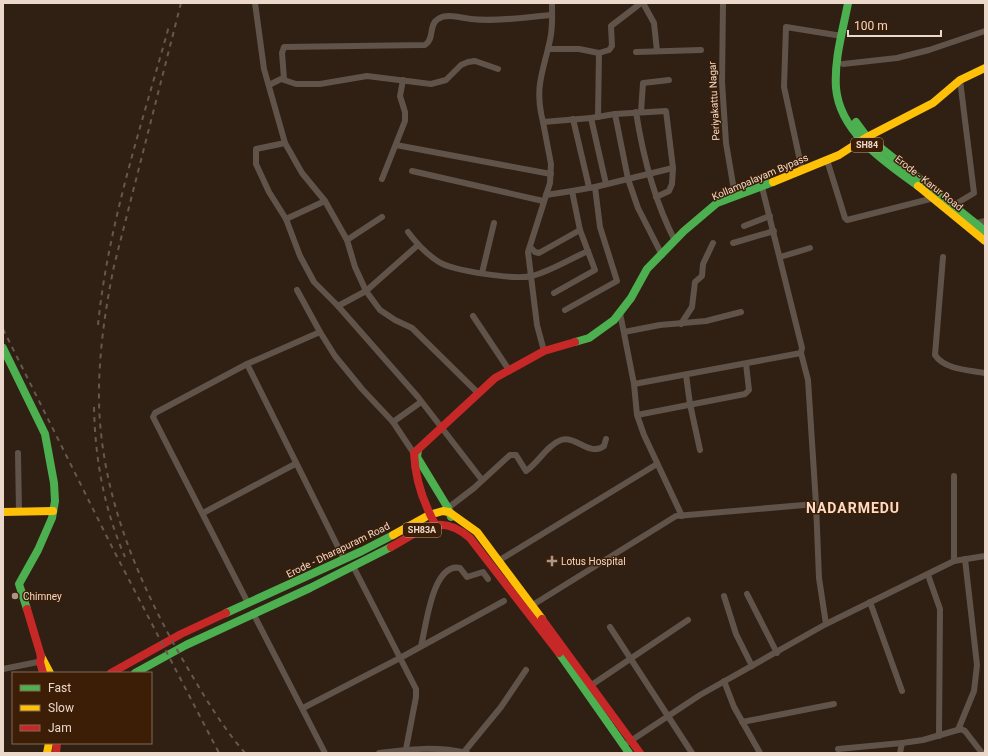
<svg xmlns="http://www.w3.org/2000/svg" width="988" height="756" viewBox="0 0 988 756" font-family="Roboto,sans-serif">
	<rect width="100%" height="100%" fill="#301f13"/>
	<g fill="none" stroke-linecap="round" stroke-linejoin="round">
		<g stroke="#60534a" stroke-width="6">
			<polyline points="255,3 264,69 285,143"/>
			<polyline points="643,3 654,23 657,51"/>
			<polyline points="723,3 722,82 726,143 735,196"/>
			<polyline points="548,49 579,49 599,53 609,50 612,46 611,26 641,3"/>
			<polyline points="636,52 701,50"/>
			<polyline points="843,64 897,58 929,50 985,31"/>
			<path d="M284 79 282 53 284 47 425 45C435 39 428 25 438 19 447 13 461 18 471 19 498 22 526 17 552 15"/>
			<polyline points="269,85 281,79 296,84 320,84 367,76 431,84 446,80 461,65 468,62 475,61 498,69"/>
			<path d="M636 112C643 157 654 200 675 241"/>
			<polyline points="641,112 643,83 669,80"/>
			<polyline points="615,114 628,179 638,208 662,255"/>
			<polyline points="598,117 599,53"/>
			<polyline points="591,118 606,184"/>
			<polyline points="573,119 589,187"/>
			<path d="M543 122C534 87 543 73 550 40 553 28 552 15 552 3"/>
			<polyline points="396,145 551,174"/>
			<polyline points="827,160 845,218 847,220 934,198"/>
			<polyline points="802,170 784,87 786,27 842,36"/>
			<polyline points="412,171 543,201"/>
			<polyline points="382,179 405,121 405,112 400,96 403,80"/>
			<polyline points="546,195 572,191"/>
			<polyline points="954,205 974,193 960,80"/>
			<polyline points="286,219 325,201"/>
			<polyline points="977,223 985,221"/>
			<polyline points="744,226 770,216"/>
			<path d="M408 232C417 244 426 254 439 262 453 271 515 280 532 276 551 271 570 259 588 251"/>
			<polyline points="347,240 382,217"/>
			<polyline points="733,243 774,231"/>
			<polyline points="530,247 535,252 539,253 580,230"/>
			<polyline points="780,257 810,248"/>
			<path d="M943 257 935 355C945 370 969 370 985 373"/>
			<polyline points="482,273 494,223"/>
			<polyline points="297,290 320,332 335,356 362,389 393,422 415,455"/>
			<polyline points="554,293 595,270 580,230 572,191 595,187 673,168"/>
			<polyline points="338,306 366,291 418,245"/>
			<polyline points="565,310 617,281 600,227 595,187"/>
			<polyline points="620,313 634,384 637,415 644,435 682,516"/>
			<polyline points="473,316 509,370"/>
			<polyline points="681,324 692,307 695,282 702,276 703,264 713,243"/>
			<polyline points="624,332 660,325 706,321 741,312"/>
			<polyline points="544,351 537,325 528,252 550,183 551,164 543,122 591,118 615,114 666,111 673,168 672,184 669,191 656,197"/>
			<polyline points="801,353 808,380 816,504"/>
			<polyline points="247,364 320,332"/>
			<polyline points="686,375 690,404 700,450"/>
			<polyline points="634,384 801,353 802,348 762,187"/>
			<polyline points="478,393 412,328 395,320 380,310 366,291 355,267 347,240 325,201 302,173 285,143 256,149 256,164 269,192 286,219 300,256 314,282 338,306 418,397 482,480"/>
			<polyline points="637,415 745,394 749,390 746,364"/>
			<polyline points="393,422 421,402"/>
			<polyline points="18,453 19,512"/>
			<path d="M448 508 474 488 510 455H516L526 471C538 463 547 445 561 440 576 435 589 457 604 446L606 439"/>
			<polyline points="203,513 295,464"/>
			<polyline points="498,561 657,464"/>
			<polyline points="954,561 954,476"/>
			<polyline points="353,566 416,689 416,697 406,749"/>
			<polyline points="928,575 940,609 939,736"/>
			<polyline points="747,594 777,653"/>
			<polyline points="724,596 736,634 752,666"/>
			<polyline points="870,602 902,691"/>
			<polyline points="248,603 153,417 155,413 247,364 344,559"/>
			<polyline points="531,606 676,516 816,504 819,578 826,624"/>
			<polyline points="253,613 325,753"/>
			<polyline points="610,627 692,753"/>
			<path d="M421 646C426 628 432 562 460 568L467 577 483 572 488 579"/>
			<polyline points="3,669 43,661"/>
			<polyline points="724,681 734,707 760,753"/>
			<polyline points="590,686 688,620"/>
			<polyline points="303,708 400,658 504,601"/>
			<polyline points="742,722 834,704"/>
			<polyline points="958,730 974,691 977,665 965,559"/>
			<polyline points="629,742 700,695 826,624 954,561 985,556"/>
			<polyline points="838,749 902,743"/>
			<polyline points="464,752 501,707 526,670"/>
			<path d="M379 753C409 749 437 746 467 753"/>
			<polyline points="900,753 902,743 923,740 961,729 965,731 982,753"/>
		</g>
		<g stroke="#4caf50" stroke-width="8">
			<path d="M848 3C843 30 834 59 836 88 840 133 885 162 918 186"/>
			<polyline points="856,122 867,137 985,231"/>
			<polyline points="575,342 589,338 614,320 631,298 647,269 684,231 717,203 773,182"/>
			<polyline points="3,348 45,434 54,483 55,501 52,518 38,550 19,584 27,609"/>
			<polyline points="418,450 417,457 448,508 451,517"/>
			<polyline points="226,613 362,551 393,535"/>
			<polyline points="559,653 629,753"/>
			<polyline points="135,673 186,645 310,588 391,547"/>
		</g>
		<g stroke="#ffc107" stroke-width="8">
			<polyline points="773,182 839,155 867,137 933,103 960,80 985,68"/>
			<polyline points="918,186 985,241"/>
			<polyline points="3,512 53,511"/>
			<polyline points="393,535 429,515 443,511 449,512 477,532 542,619"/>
			<polyline points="41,656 50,673"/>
			<polyline points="47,753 49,743"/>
		</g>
		<g stroke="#c62828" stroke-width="8">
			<path d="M435 524C423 502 415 478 414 453L495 378 544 351 575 342"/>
			<path d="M391 547C421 531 439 511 470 538L559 653"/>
			<polyline points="27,609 41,656 40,662 43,673"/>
			<polyline points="542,619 640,753"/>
			<polyline points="111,673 181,634 226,613"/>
			<polyline points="56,753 57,743"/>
		</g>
		<g stroke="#65584e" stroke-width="2" stroke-dasharray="5 5" stroke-linecap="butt">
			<path d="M181 3 114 266C106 305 100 345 99 386 97 482 133 572 180 655 200 689 219 723 245 753"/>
			<path d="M98 325C108 224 142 124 169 26"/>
			<polyline points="3,329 113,549 219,753"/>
			<path d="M94 407C95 459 104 509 125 557"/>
		</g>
	</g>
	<g fill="#aa978b" stroke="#3c1e07" stroke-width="1.5">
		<path d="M550 555h4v4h4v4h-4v4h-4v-4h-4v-4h4z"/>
		<circle cx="15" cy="596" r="4"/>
	</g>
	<g text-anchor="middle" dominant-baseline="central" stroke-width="3" stroke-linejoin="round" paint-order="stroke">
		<g fill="#3c1e07" stroke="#b7a090" stroke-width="1">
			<rect x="851" y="138" width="32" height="14" rx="3"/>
			<rect x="403" y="523" width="38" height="14" rx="3"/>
		</g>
		<g font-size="9" font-weight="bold" fill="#ecd8cb">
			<text x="867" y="145">SH84</text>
			<text x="422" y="530">SH83A</text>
		</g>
		<g font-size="10" fill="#ecd8cb" stroke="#3c1e07">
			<text transform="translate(714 101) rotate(-93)">Periyakattu Nagar</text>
			<text transform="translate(760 177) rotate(-23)">Kollampalayam Bypass</text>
			<text transform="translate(929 183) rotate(38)">Erode - Karur Road</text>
			<text transform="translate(338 550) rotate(-26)">Erode - Dharapuram Road</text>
		</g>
		<g font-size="10" fill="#ecd8cb" stroke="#3c1e07" text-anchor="start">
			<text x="561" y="561">Lotus Hospital</text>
			<text x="23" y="596">Chimney</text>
		</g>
		<g font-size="14" font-weight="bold" letter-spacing="1" fill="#fcdcc7" stroke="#3c1e07">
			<text x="853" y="508">NADARMEDU</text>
		</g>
	</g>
	<rect width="988" height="756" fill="none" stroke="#ecd8cb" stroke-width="8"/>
	<rect x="12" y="672" width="140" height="72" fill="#3c1e07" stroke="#826855"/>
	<rect x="20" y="685" width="20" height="6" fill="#4caf50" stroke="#826855"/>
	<text x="48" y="692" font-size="12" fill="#ecd8cb">Fast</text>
	<rect x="20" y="705" width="20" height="6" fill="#ffc107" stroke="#826855"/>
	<text x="48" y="712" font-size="12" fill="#ecd8cb">Slow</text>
	<rect x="20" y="725" width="20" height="6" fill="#c62828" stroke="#826855"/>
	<text x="48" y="732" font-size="12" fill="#ecd8cb">Jam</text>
	<path d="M848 30v6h93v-6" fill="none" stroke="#ecd8cb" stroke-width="2"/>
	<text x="854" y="30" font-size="12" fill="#ecd8cb" stroke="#3c1e07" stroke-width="3" paint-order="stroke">100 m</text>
</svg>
